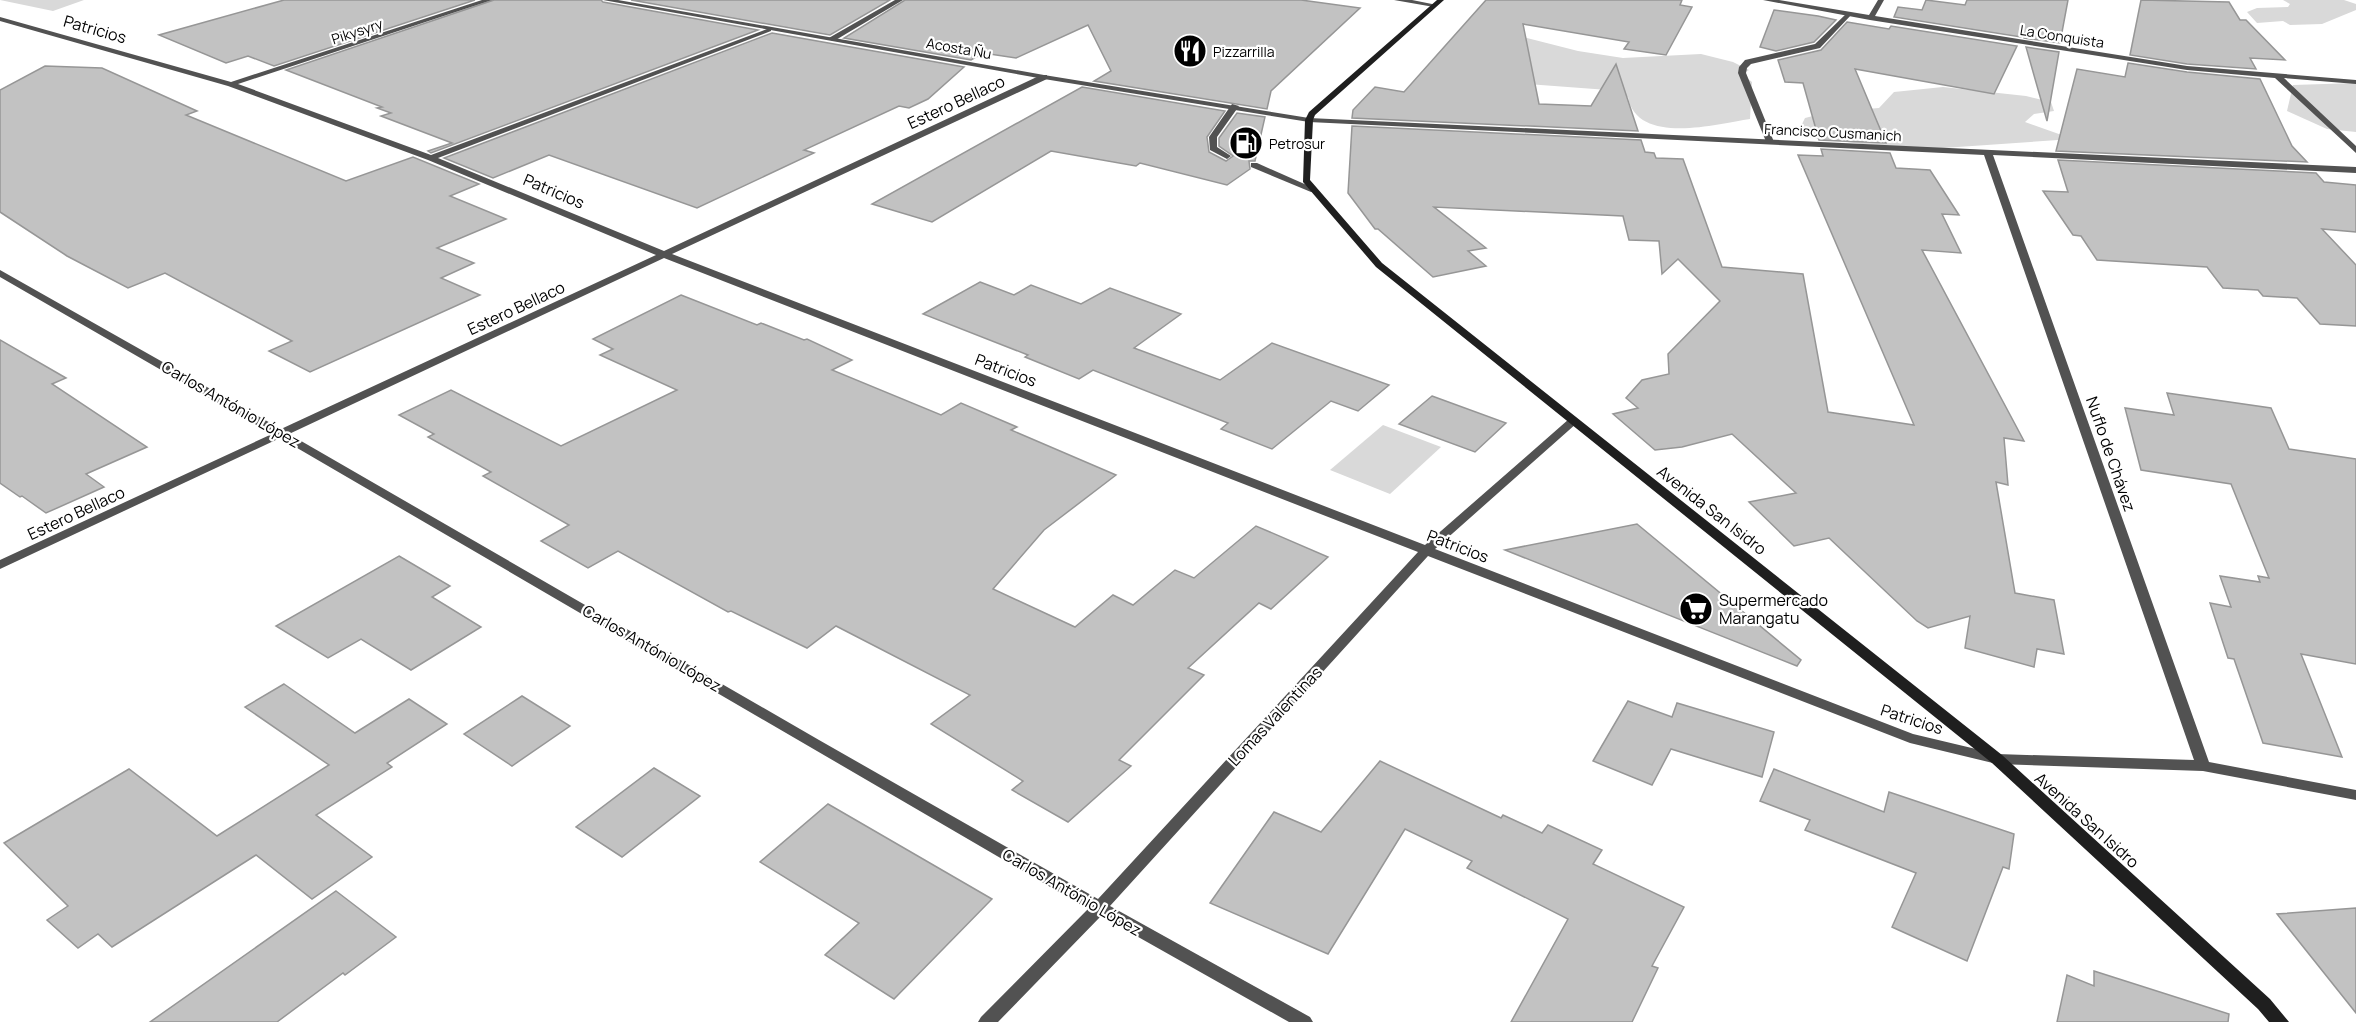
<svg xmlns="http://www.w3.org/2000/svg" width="2356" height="1022" viewBox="0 0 2356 1022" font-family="Manrope,sans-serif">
	<rect width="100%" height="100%" fill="#fff"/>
	<g fill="#d9d9d9">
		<polygon points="0,0 84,0 53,11"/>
		<polygon points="2283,0 2344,0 2356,4 2356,10 2322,24 2290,25 2283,21 2257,23 2247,12 2257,8 2288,7 2290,4"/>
		<path d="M1519 36 1578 51 1623 58 1701 54 1733 62 1749 70 1742 74 1752 82 1750 119C1717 124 1637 146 1628 97L1608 90 1487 81Z"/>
		<polygon points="2356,83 2356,132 2327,129 2287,111 2293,85"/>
		<polygon points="1943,87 2026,96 2051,102 2054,111 2034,114 2025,122 2073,139 1914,150 1811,138 1800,128 1805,118 1829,112 1879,108 1894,92"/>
		<polygon points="1383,425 1441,447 1390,494 1330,470"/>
	</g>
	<g fill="#c2c2c2" stroke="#969696" stroke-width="1.5">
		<polygon points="284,0 475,0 274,66 248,56 226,63 159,35"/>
		<polygon points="494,0 601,0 603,2 758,30 431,153 428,151 452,143 381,116 391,113 377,108 382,107 286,70"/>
		<polygon points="631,0 890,0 830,35"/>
		<polygon points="905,0 1301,0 1360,8 1271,91 1267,109 1094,81 1111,71 1088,25 1016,58 983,53 971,60 844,38"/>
		<polygon points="1486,0 1682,0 1680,5 1692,7 1666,55 1624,49 1629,42 1523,24 1539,104 1591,106 1616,64 1638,131 1352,118 1353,110 1375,87 1404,92"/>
		<polygon points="1926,0 1965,5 1967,0 2068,0 2060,43 2024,38 2023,34 2021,37 1894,17 1898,7 1922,10"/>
		<polygon points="2141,0 2229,2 2240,20 2246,20 2285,60 2250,58 2256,69 2187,64 2130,55"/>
		<polygon points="1774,10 1818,16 1836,20 1814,42 1776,51 1760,47"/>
		<polygon points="1847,22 1889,29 1891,26 2017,46 1994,94 1855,69 1886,143 1819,140 1803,83 1785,82 1778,60 1821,50"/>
		<polygon points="772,33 964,67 928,99 909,108 899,106 804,150 814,153 697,208 549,155 493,178 444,158"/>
		<polygon points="2026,47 2059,52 2047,121"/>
		<polygon points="2128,63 2187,72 2260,79 2292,146 2307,162 2056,151 2077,69 2125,77"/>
		<polygon points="45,66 102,68 197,111 186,115 346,181 413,157 479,184 450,196 506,219 437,248 474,263 441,278 480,295 310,372 269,351 292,341 165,273 128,288 67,256 0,212 0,90"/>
		<polygon points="1082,87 1225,111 1207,137 1209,152 1226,161 1233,156 1219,146 1219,138 1237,113 1265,117 1255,161 1249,161 1250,169 1227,185 1140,163 1136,166 1051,151 932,222 872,204"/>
		<polygon points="1352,126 1641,140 1645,152 1654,153 1656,158 1683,159 1722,267 1803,274 1828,412 1914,425 1798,155 1823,156 1821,149 1890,153 1896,168 1930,170 1959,215 1942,214 1961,253 1922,250 2024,441 2004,438 2008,485 1996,482 2015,593 2054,600 2064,654 2037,649 2034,667 1965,648 1970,616 1928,628 1917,621 1829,538 1794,546 1749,502 1796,493 1732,434 1682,447 1655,450 1613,414 1638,408 1626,398 1642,380 1669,374 1668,354 1720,301 1678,259 1662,274 1659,241 1629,240 1623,216 1434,207 1486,248 1468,251 1486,266 1433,277 1378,229 1375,229 1348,193"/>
		<polygon points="2058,160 2316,173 2324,182 2356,185 2356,232 2322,229 2356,265 2356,326 2320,324 2297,298 2263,296 2258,290 2223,288 2207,267 2097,260 2081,236 2073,235 2043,191 2068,192"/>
		<polygon points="980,282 1014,295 1031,285 1081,304 1110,288 1181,314 1134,348 1220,380 1272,343 1389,385 1358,411 1331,401 1272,449 1221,429 1228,423 1093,370 1079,379 1025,357 1028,355 923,314"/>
		<polygon points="681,295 757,325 761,323 804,340 807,339 852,360 832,370 941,415 961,403 1017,427 1011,430 1116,475 1044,530 993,589 1075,627 1113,595 1133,605 1175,570 1194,578 1256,526 1328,557 1271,609 1259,603 1188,668 1204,675 1119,760 1131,766 1068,822 1012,790 1023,781 931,724 970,695 836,626 807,648 731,611 728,612 618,551 588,568 541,541 569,525 483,476 491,472 428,437 434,434 399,415 451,390 561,446 677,390 600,355 613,349 593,339"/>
		<polygon points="0,340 66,378 52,384 147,447 86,474 104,487 46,513 22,496 20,497 0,483"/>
		<polygon points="2167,393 2271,408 2289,449 2356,459 2356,664 2301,654 2342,757 2263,743 2234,659 2228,658 2210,603 2231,607 2220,576 2260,582 2258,576 2269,578 2231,484 2141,470 2125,408 2174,415"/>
		<polygon points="1432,396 1506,423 1475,452 1399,424"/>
		<polygon points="1637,524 1801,660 1797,666 1505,550"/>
		<polygon points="399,556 450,586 432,597 481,627 411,670 361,639 328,658 276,626"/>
		<polygon points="284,684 355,733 409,699 447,724 387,763 392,767 316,815 372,857 312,899 256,855 112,947 98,934 78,948 47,920 68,906 4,843 129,769 217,836 329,765 245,707"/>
		<polygon points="522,696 570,726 512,766 464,734"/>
		<polygon points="1628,701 1672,717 1677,703 1774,732 1762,777 1671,749 1652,785 1593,761"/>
		<polygon points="1380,761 1501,818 1503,815 1542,833 1548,825 1602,850 1593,864 1684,907 1652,966 1658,968 1632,1022 1511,1022 1568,919 1467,868 1472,861 1405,829 1328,954 1210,903 1274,812 1321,832"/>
		<polygon points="654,768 700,796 622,857 576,827"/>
		<polygon points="1774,769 1884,812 1889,792 2014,834 2009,869 2003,867 1967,961 1892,927 1916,873 1805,830 1810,820 1760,801"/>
		<polygon points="828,804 992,899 894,999 825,955 859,923 760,862"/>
		<polygon points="336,891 396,937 345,975 343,973 277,1022 150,1022"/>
		<polygon points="2356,908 2356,1013 2277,914"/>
		<polygon points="2094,971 2229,1014 2228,1022 2057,1022 2067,975 2094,986"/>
	</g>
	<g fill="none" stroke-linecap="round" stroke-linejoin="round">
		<g fill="#525252" fill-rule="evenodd">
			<polygon points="1847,13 1852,14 1820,48 1751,64 1747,68 1746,73 1774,142 1767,144 1738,73 1739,67 1745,60 1815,44"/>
			<polygon points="1232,104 1239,106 1217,137 1217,147 1231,156 1227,159 1210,150 1209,137"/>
			<polygon points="1251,163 1257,163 1318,190 1311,192 1251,167"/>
		</g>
		<g fill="#525252" fill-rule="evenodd">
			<path d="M482 0H492L238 84 431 155 767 29H771V31L438 158 664 251 1041 75H1047V79L672 254 1425 545 1569 419H1577L1579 421 1577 423 1435 549 1913 734 1997 754 2194 760 1984 155 1309 122 1305 120 1309 118 2356 167V173L1993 155 2209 762 2356 790V800L2203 771 1997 764 1910 743 1428 556 1110 906 1310 1017 1313 1022H1289L1101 916 998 1022H978L981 1017 1088 909 280 438 0 569V560L272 434 0 277V270L281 429 656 255 428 160 228 86 0 21V17L231 82ZM664 258 1418 552 1098 899 819 740 289 434Z"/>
			<polygon points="895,0 903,0 834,41 827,39"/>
			<polygon points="1394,0 1412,0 1437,5 1434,7"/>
			<polygon points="1763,0 1779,0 1869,15 1878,0 1884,0 1875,16 2187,66 2356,80 2356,84 2284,78 2356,146 2356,153 2275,78 2187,70 1870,20"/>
		</g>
		<polygon fill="#525252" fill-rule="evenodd" points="603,0 618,0 1044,75 1309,118 1313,120 1309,122 1044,79"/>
		<polygon fill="#1f1f1f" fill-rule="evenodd" points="1437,0 1444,0 1315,115 1313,120 1310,180 1382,263 2002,755 2270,999 2289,1022 2269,1022 2258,1009 1992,763 1376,267 1303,182 1305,120 1309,112"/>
	</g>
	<defs>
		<g id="restaurant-disc" transform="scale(1.725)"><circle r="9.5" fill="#000" stroke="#fff"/><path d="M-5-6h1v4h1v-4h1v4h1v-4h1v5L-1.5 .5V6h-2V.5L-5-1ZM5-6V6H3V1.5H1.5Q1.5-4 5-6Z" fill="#fff"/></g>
		<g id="fuel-disc" transform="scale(1.725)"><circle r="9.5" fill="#000" stroke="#fff"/><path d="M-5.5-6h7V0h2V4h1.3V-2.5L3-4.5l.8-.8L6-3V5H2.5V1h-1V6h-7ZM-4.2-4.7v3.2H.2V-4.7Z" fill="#fff"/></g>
		<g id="supermarket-disc" transform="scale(1.725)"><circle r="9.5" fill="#000" stroke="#fff"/><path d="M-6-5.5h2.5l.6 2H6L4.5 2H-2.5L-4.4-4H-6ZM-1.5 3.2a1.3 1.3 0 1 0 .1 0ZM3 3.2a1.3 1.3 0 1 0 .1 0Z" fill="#fff"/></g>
	</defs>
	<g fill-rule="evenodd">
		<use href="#restaurant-disc" x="1190" y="51"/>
		<use href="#fuel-disc" x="1246" y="143"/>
		<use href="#supermarket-disc" x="1696" y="609"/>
	</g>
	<g text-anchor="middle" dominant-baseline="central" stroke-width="4.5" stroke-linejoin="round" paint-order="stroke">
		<g font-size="14" fill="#000" stroke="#fff">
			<text transform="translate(357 31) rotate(-18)">Pikysyry</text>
			<text transform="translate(2062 36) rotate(9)">La Conquista</text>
			<text transform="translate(959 48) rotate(10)">Acosta Ñu</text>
			<text transform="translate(1833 132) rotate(3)">Francisco Cusmanich</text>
		</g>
		<g font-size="14" fill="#000" stroke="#fff" text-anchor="start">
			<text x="1213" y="51">Pizzarrilla</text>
			<text x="1269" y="143">Petrosur</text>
		</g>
		<g font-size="16" fill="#000" stroke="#fff">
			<text transform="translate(95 29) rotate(16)">Patricios</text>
			<text transform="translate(956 102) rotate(-25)">Estero Bellaco</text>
			<text transform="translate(554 191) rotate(23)">Patricios</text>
			<text transform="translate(516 308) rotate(-25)">Estero Bellaco</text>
			<text transform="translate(1006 370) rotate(21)">Patricios</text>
			<text transform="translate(231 404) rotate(30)">Carlos António López</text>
			<text transform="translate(2111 454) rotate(71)">Nuflo de Chávez</text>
			<text transform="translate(1712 510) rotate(38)">Avenida San Isidro</text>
			<text transform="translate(76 513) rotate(-25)">Estero Bellaco</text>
			<text transform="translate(1458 546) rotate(21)">Patricios</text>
			<text transform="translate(652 648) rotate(30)">Carlos António López</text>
			<text transform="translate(1275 716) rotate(-47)">Lomas Valentinas</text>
			<text transform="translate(1912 719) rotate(18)">Patricios</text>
			<text transform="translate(2087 820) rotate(42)">Avenida San Isidro</text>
			<text transform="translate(1072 892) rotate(30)">Carlos António López</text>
		</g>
		<g font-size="16" fill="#000" stroke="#fff" text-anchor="start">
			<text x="1719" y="600">Supermercado<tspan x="1719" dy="18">Marangatu</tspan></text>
		</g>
	</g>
</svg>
